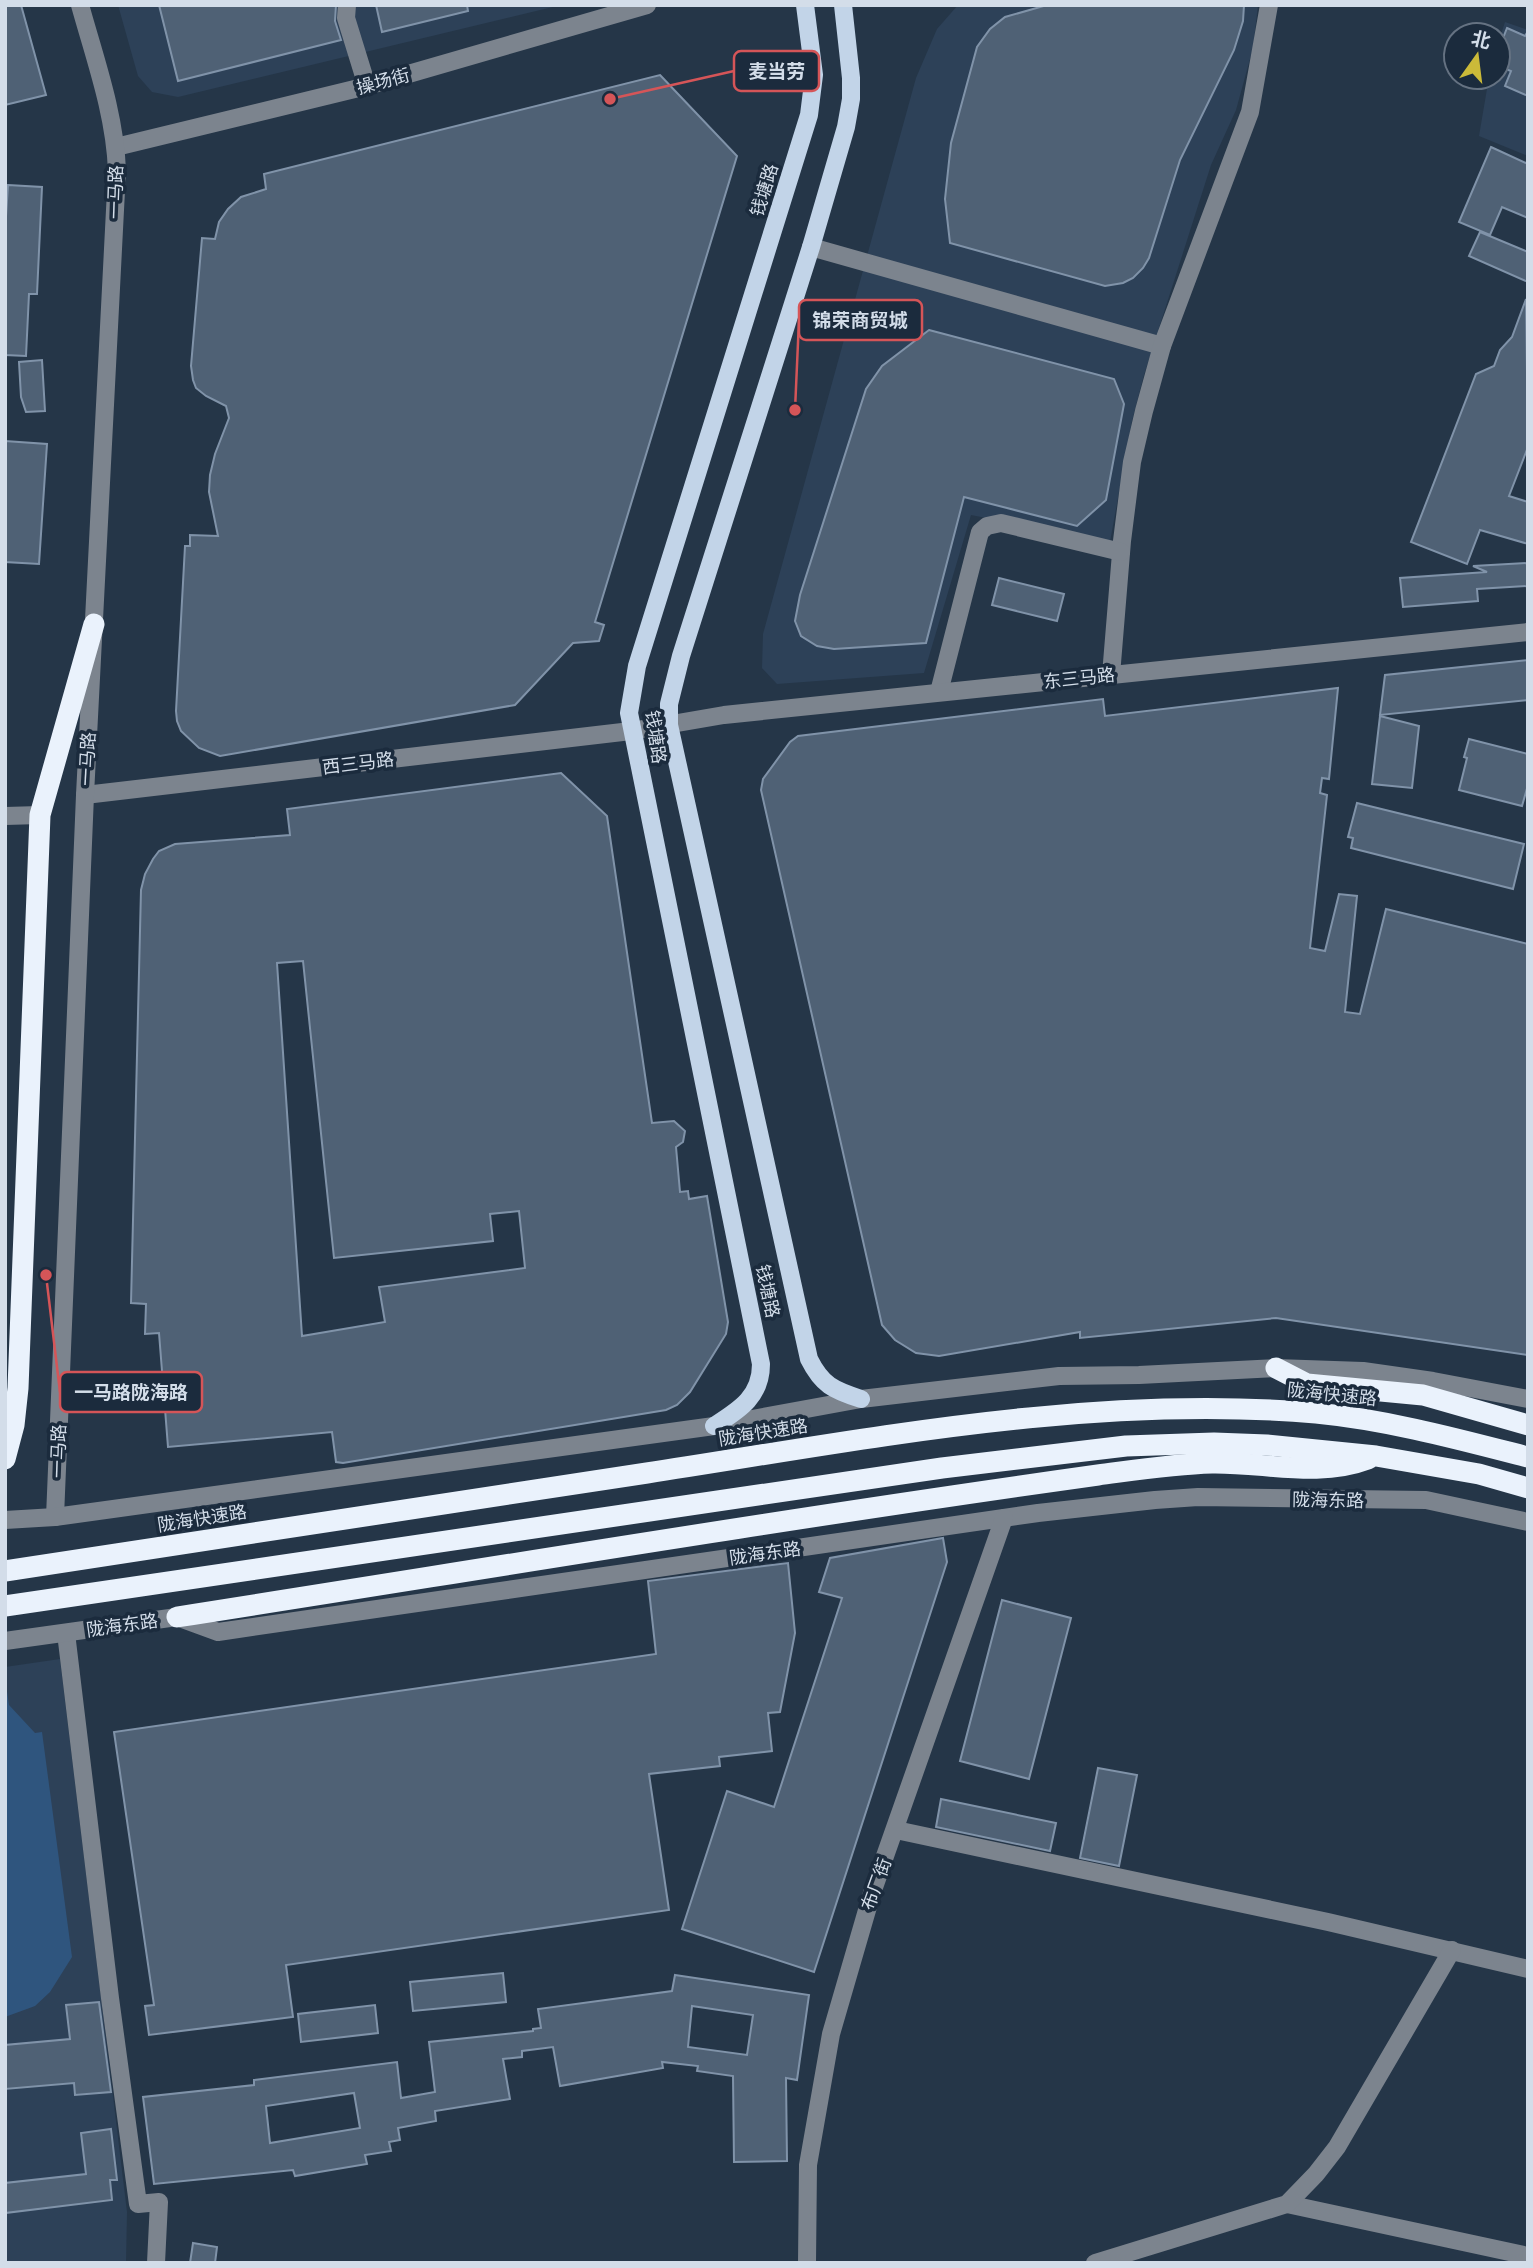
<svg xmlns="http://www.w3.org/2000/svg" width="1533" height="2268" viewBox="0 0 1533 2268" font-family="'PT Sans','Noto Sans SC',sans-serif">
	<rect width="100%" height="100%" fill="#253648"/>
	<g fill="#2d4158">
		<polygon points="118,5 561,5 178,97 152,92 138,76"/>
		<polygon points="958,5 1258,5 1253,48 1236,110 1211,165 1144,375 1132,421 1110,542 971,515 924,673 777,684 762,668 763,634 916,78 937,29"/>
		<polygon points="1505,22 1528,30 1528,156 1479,136 1489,77 1498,77 1498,44"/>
		<polygon points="60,1659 127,2212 126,2263 5,2263 5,1667"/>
	</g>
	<polygon fill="#2f557e" points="5,1678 9,1705 35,1733 42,1732 72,1957 50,1992 35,2006 5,2017"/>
	<g fill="#4f6175" stroke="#8093a9" stroke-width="2" fill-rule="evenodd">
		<polygon points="5,5 21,5 46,95 5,105"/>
		<polygon points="159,5 336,5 335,21 341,40 178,81"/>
		<polygon points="376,5 467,5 468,11 382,32"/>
		<polygon points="1047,5 1244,5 1243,21 1234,50 1180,160 1149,258 1143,268 1133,278 1123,283 1105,286 950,243 945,199 951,143 977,47 990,29 1005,17"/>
		<polygon points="1507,28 1525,36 1528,31 1528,96 1505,86 1511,71 1498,66 1498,51"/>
		<polygon points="660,75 737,156 595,622 604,625 599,641 573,643 515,705 220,756 199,748 181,731 177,721 176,711 185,546 190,546 190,535 218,536 209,492 210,475 215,454 229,418 226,406 206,396 196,388 193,380 191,366 202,238 215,239 219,222 228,209 241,197 266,189 264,174"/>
		<polygon points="1491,147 1528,164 1528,218 1502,207 1490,235 1459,222"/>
		<polygon points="8,185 42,187 37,294 29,294 26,356 5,355 5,232"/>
		<polygon points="1480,232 1528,252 1528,282 1469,256"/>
		<polygon points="1526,299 1528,447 1509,496 1528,502 1528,544 1480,530 1467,564 1411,542 1476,374 1494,366 1500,350 1512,337"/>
		<polygon points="929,330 1114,379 1124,404 1106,500 1077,526 964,497 926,643 834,649 817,646 801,636 795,621 800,595 866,389 882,366"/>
		<polygon points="42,360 45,411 26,412 21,397 19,362"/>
		<polygon points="5,441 47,444 39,564 5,562"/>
		<polygon points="1528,563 1528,586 1477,589 1478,601 1403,607 1400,578 1487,572 1473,566"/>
		<polygon points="999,578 1064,594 1057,621 992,605"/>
		<polygon points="1528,660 1528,700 1380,715 1385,675"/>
		<polygon points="1338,688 1329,779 1322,778 1320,793 1327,795 1310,948 1325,951 1339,894 1357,896 1345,1012 1360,1014 1386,909 1528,944 1528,1355 1276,1318 1080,1338 1080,1332 939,1356 916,1353 895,1340 882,1325 761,790 763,779 790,742 798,736 1103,699 1105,716"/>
		<polygon points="1380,716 1419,726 1412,788 1372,784"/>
		<polygon points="1469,739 1528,754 1528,785 1522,806 1459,790 1467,758 1464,757"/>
		<path d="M561 773 607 816 652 1123 674 1121 685 1131 683 1142 676 1147 680 1192 688 1191 689 1199 707 1196 728 1322 726 1334 690 1392 677 1405 666 1410 343 1463 336 1462 332 1432 168 1447 159 1333 145 1334 146 1304 131 1303 141 890 145 874 153 859 159 851 175 844 290 835 287 809ZM303 961 334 1258 493 1241 490 1214 519 1211 525 1268 379 1287 385 1322 302 1336 277 963Z"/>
		<polygon points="1357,803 1524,844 1513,889 1351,848 1353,838 1348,837"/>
		<polygon points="943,1538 947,1562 814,1972 682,1929 727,1791 774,1807 842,1598 819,1592 830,1558"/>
		<polygon points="788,1563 795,1633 780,1712 768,1713 772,1751 719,1757 720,1766 649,1774 669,1910 286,1965 293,2017 149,2035 145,2006 154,2005 114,1732 656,1654 648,1581"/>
		<polygon points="1002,1600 1071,1618 1029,1779 960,1761"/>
		<polygon points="1098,1768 1137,1775 1119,1866 1080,1858"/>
		<polygon points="941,1799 1056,1823 1050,1851 936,1827"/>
		<polygon points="503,1973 506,2002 413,2011 410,1982"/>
		<path d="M675 1975 809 1995 797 2080 786 2078 787 2161 734 2162 733 2076 697 2071 698 2066 662 2062 663 2068 560 2086 553 2047 522 2051V2057L503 2059 510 2099 435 2111 436 2121 398 2128 400 2140 389 2142 391 2151 365 2155 367 2164 295 2176 293 2170 154 2184 143 2097 254 2085V2080L397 2062 401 2098 435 2092 429 2042 533 2031V2029L541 2028 538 2009 672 1991ZM692 2006 753 2015 747 2055 688 2047ZM354 2093 360 2128 270 2143 266 2106Z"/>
		<polygon points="99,2002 111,2092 75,2095 74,2083 5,2089 5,2045 70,2039 66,2005"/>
		<polygon points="375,2005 378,2033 301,2042 298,2014"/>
		<polygon points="111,2129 117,2180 110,2180 112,2200 5,2213 5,2183 86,2174 81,2133"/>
		<polygon points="193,2243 217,2247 215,2263 190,2263"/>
	</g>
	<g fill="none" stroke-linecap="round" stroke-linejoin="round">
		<g stroke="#7c848e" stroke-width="18">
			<polyline points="347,5 346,18 367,86"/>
			<polyline points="116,147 367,86 647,5"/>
			<polyline points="811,247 1162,346"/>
			<polyline points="1111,675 1122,541 1132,462 1144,411 1162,346 1250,112 1269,5"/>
			<polyline points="939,692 980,532 987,526 1001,523 1121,552"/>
			<polyline points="85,795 631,731 724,715 1528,632"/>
			<polyline points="5,816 40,815"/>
			<path d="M55 1517 85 795 117 171C115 114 95 59 80 5"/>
			<polyline points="5,1520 55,1517 714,1426 861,1399 1059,1376 1139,1375 1276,1368 1363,1371 1433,1381 1528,1399"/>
			<polyline points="66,1633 110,1998 138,2204 159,2202 156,2263"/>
			<polyline points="5,1641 177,1617 218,1632 1038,1513 1155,1500 1198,1497 1426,1500 1528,1522"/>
			<polyline points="896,1830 1328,1922 1528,1969"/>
			<polyline points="1287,2204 1528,2256"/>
			<polyline points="807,2263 808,2165 831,2034 872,1893 1004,1518"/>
			<polyline points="1095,2263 1287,2204 1316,2174 1337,2147 1452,1950"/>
		</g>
		<g stroke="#c2d4e8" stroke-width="18">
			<path d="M843 5 851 78V99L846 127 811 247 681 656 669 704V725L809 1359C822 1385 833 1390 861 1399"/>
			<path d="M714 1426C739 1410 761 1397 761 1364L629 713 637 666 809 115 814 75 805 5"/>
		</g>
		<g stroke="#eaf2fc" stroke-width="21">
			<polyline points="1276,1368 1307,1384 1423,1395 1528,1425"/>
			<polyline points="5,1459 14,1425 18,1388 40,815 94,624"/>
			<path d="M5 1571C219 1539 433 1506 647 1473 869 1439 1091 1394 1316 1413 1388 1420 1458 1439 1528 1457"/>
			<polyline points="5,1606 942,1468 1126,1446 1214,1443 1267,1445 1376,1456 1479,1474 1528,1488"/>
			<path d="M177 1617C484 1569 790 1518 1098 1475 1136 1470 1174 1464 1212 1463 1264 1462 1318 1478 1368 1459"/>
		</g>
	</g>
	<g text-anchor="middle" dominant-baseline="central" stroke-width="7" stroke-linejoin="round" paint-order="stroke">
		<g font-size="18" fill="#d3dde9" stroke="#1b2b3d">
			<text transform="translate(383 81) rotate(-15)">操场街</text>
			<text transform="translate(764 190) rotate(-73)">钱塘路</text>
			<text transform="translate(115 192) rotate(-88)">一马路</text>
			<text transform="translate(1079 678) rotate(-6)">东三马路</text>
			<text transform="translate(656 737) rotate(82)">钱塘路</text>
			<text transform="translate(87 759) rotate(-87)">一马路</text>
			<text transform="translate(358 763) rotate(-7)">西三马路</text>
			<text transform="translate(768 1291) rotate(78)">钱塘路</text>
			<text transform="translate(1332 1394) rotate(6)">陇海快速路</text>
			<text transform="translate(763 1432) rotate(-9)">陇海快速路</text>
			<text transform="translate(58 1451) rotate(-88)">一马路</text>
			<text transform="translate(1328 1500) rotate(1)">陇海东路</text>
			<text transform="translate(202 1518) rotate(-9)">陇海快速路</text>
			<text transform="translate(765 1553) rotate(-8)">陇海东路</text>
			<text transform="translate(122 1625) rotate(-8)">陇海东路</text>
			<text transform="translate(876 1884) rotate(-70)">布厂街</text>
		</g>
	</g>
	<path fill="none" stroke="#d55558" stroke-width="2.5" d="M610 99L734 71M795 410L799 320M46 1275L60 1392"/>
	<g fill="#d55558" stroke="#1b2b3d" stroke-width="2.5">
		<circle cx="610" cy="99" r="7"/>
		<circle cx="795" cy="410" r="7"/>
		<circle cx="46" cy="1275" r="7"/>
	</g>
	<g fill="#1b2b3d" stroke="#d55558" stroke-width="2.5">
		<rect x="734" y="51" width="85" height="40" rx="7"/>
		<rect x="799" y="300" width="123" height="40" rx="7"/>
		<rect x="60" y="1372" width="142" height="40" rx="7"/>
	</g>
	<g font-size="19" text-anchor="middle" font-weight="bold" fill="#d3dde9">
		<text x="777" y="78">麦当劳</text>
		<text x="860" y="327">锦荣商贸城</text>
		<text x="131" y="1399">一马路陇海路</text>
	</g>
	<rect width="1533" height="2268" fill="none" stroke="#d3dde9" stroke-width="14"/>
	<g transform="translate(1477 56) rotate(14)"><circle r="33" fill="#1b2b3d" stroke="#657282" stroke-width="2"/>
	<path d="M0-5L12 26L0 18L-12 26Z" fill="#cbba39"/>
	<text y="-10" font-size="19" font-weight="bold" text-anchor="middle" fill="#d3dde9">北</text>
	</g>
</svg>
